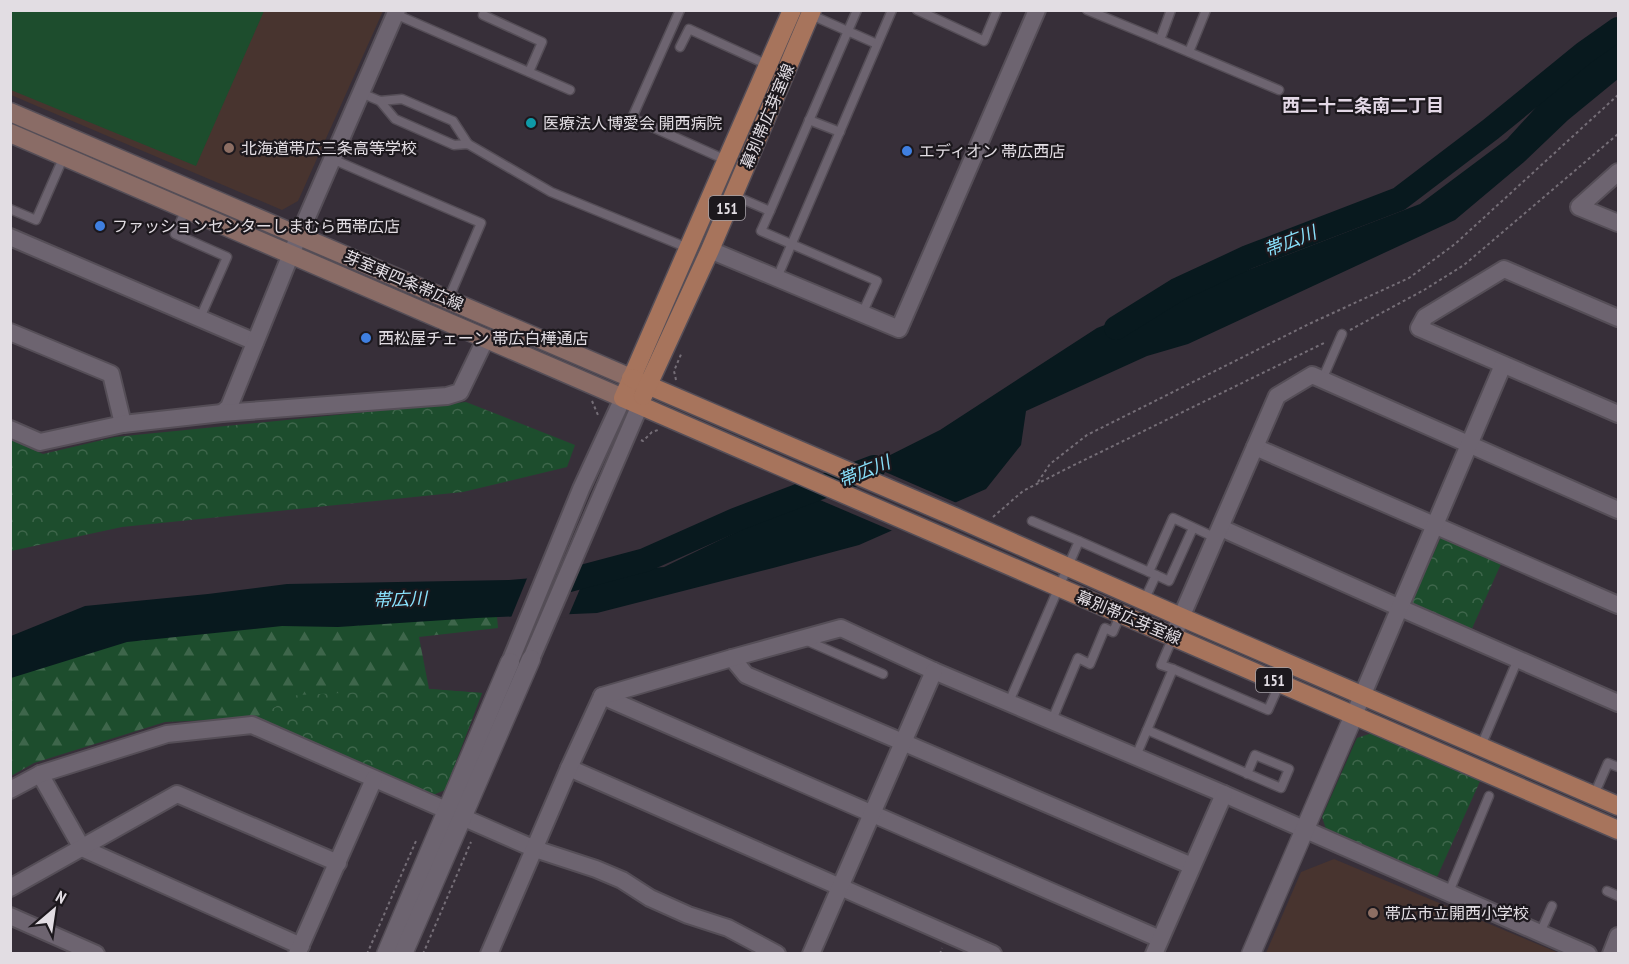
<svg xmlns="http://www.w3.org/2000/svg" width="1629" height="964" viewBox="0 0 1629 964" font-family="'PT Sans Narrow','Noto Sans JP',sans-serif">
	<defs>
		<pattern id="forest-firs" width="22" height="20" patternUnits="userSpaceOnUse" patternTransform="scale(1.5)"><rect width="22" height="20" fill="#1d4d2d"/><path d="M5 1l3.5 6h-7zM16 11l3.5 6h-7z" fill="#3e664b"/></pattern>
		<pattern id="park-crowns" width="20" height="18" patternUnits="userSpaceOnUse" patternTransform="scale(1.5)"><rect width="20" height="18" fill="#1d4d2d"/><path d="M2 6a3 3 0 1 1 6 0M12 15a3 3 0 1 1 6 0" fill="none" stroke="#3e664b"/></pattern>
	</defs>
	<rect width="100%" height="100%" fill="#372f39"/>
	<g fill="#48342f">
		<polygon points="10,11 383,11 298,201 282,210 11,95"/>
		<polygon points="1334,859 1559,953 1266,953 1301,872"/>
	</g>
	<polygon fill="url(#forest-firs)" points="496,605 498,628 419,637 429,689 482,693 445,790 414,786 255,718 165,722 34,763 11,776 10,667 105,637"/>
	<g fill="url(#park-crowns)">
		<polygon points="466,402 575,445 567,467 463,492 122,527 11,551 11,440 43,454 115,437"/>
		<polygon points="1441,537 1501,564 1470,633 1410,606"/>
		<polygon points="429,689 482,693 445,790 433,795 255,718 297,695"/>
		<polygon points="1372,733 1481,779 1437,877 1326,829 1322,817 1357,738"/>
	</g>
	<polygon fill="#1d4d2d" points="10,11 11,10 264,11 196,166 11,90"/>
	<polygon fill="#08191e" points="1618,18 1618,79 1568,120 1524,162 1455,220 1188,344 1147,356 1026,411 1021,445 986,489 859,545 773,568 597,613 476,618 338,627 282,626 127,642 11,678 11,636 85,606 208,594 287,584 509,580 664,567 753,524 940,430 1097,328 1420,204 1507,139"/>
	<g fill="#372f39">
		<polygon points="867,464 959,504 895,532 806,494"/>
		<polygon points="588,570 568,617 510,620 528,576"/>
	</g>
	<g fill="none" stroke-linecap="round" stroke-linejoin="round">
		<g stroke="#08191e" stroke-width="24">
			<polyline points="1116,328 1177,290 1248,257 1399,199 1491,129 1584,53 1618,29"/>
			<polyline points="566,581 645,560 735,520 874,467"/>
		</g>
		<g stroke="#554e57" stroke-width="11">
			<g id="service">
				<polyline points="680,10 632,118 726,160"/>
				<polyline points="917,10 984,41 997,10"/>
				<polyline points="1087,10 1160,40 1171,10"/>
				<polyline points="395,14 570,90"/>
				<polyline points="809,14 877,44"/>
				<polyline points="483,15 542,42 529,72"/>
				<polyline points="1160,40 1279,90"/>
				<polyline points="680,47 689,29 768,65"/>
				<polyline points="1189,52 1206,10"/>
				<polyline points="361,93 380,101 402,99 453,121 468,144"/>
				<polyline points="380,101 395,119 454,145 468,144 551,192 688,248"/>
				<polyline points="809,120 840,132"/>
				<polyline points="332,159 481,223 448,300"/>
				<polyline points="733,195 770,211 761,231 877,281 862,314"/>
				<polyline points="10,209 36,220 64,156"/>
				<polyline points="186,209 175,234 227,257 200,318"/>
				<polyline points="770,211 857,10"/>
				<polyline points="777,278 892,10"/>
				<polyline points="1322,380 1342,334"/>
				<polyline points="1032,521 1079,541"/>
				<polyline points="1149,572 1173,518 1216,538"/>
				<polyline points="1156,575 1169,581 1193,528"/>
				<polyline points="805,640 883,674"/>
				<polyline points="1173,669 1268,710 1280,683"/>
				<polyline points="1009,702 1079,541 1156,575 1144,601"/>
				<polyline points="1052,720 1078,658 1090,664 1105,628 1113,632 1121,613"/>
				<path d="M1147 730C1192 749 1236 769 1281 788L1289 769 1255 755 1247 774"/>
				<polyline points="1481,746 1518,659"/>
				<polyline points="1136,756 1173,669 1161,665 1173,637"/>
				<polyline points="1594,795 1608,763 1618,767"/>
				<polyline points="1607,891 1618,896"/>
				<polyline points="1449,892 1489,796"/>
				<polyline points="1540,933 1552,906"/>
			</g>
		</g>
		<g stroke="#554e57" stroke-width="20">
			<g id="minor">
				<polyline points="1618,172 1579,207 1618,223"/>
				<polyline points="10,237 255,342"/>
				<polyline points="710,250 899,329 1037,10"/>
				<polyline points="1618,318 1504,269 1425,317 1419,328 1618,414"/>
				<polyline points="10,332 111,374 123,424"/>
				<polyline points="222,413 229,407 291,254 397,10"/>
				<polyline points="10,429 40,442 123,424 222,413 447,396 460,392 486,338"/>
				<polyline points="1255,447 1618,605"/>
				<polyline points="1221,528 1398,607 1618,703"/>
				<polyline points="1173,636 1277,396 1312,375 1618,510"/>
				<polyline points="732,658 746,675 1192,866"/>
				<polyline points="531,659 640,405"/>
				<polyline points="510,662 581,489 623,398"/>
				<polyline points="602,696 1160,939"/>
				<polyline points="1354,715 1503,365"/>
				<polyline points="569,768 993,954"/>
				<polyline points="40,774 82,848 301,946"/>
				<polyline points="10,790 40,774 167,734 252,725 535,849 596,869 622,880 650,898 688,915 728,928 777,954"/>
				<polyline points="10,888 177,794 338,863"/>
				<polyline points="10,916 96,954"/>
				<polyline points="297,954 374,779"/>
				<polyline points="489,954 569,768 602,696 732,658 841,628 934,671 1224,794 1588,954"/>
				<polyline points="811,954 934,671"/>
				<polyline points="1154,954 1224,794"/>
				<polyline points="1611,954 1618,936"/>
			</g>
		</g>
		<g stroke="#554e57" stroke-width="21">
			<g id="tertiary">
				<polyline points="386,954 510,662"/>
				<polyline points="403,954 531,659"/>
				<polyline points="1251,954 1354,715"/>
			</g>
		</g>
		<g stroke="#554e57" stroke-width="21">
			<g id="secondary">
				<polyline points="10,112 631,378"/>
				<polyline points="10,133 623,398"/>
			</g>
		</g>
		<g stroke="#554e57" stroke-width="21">
			<g id="primary">
				<polyline points="792,10 623,398 1618,830"/>
				<polyline points="631,378 955,517 1181,617 1618,806"/>
				<polyline points="643,396 710,250 812,10"/>
			</g>
		</g>
		<g stroke="#756e77" stroke-width="2" stroke-dasharray="3 3" stroke-linecap="butt">
			<polyline points="1350,330 1424,290 1464,265 1618,134"/>
			<polyline points="676,380 674,371 682,352"/>
			<polyline points="592,401 598,415"/>
			<polyline points="641,440 643,441 652,432 658,430"/>
			<polyline points="1038,482 1050,464 1087,435 1309,324 1409,278 1455,244 1618,95"/>
			<polyline points="993,517 1023,491 1068,468 1326,342"/>
			<polyline points="367,954 416,841"/>
			<polyline points="423,954 471,842"/>
			<polyline points="940,954 942,948"/>
		</g>
		<use href="#service" stroke="#6d6470" stroke-width="8"/>
		<use href="#minor" stroke="#6d6470" stroke-width="16"/>
		<use href="#tertiary" stroke="#6d6470" stroke-width="18"/>
		<use href="#secondary" stroke="#8a6c66" stroke-width="18"/>
		<use href="#primary" stroke="#a7745c" stroke-width="18"/>
	</g>
	<circle fill="#0f9aa8" stroke="#1c181d" stroke-width="2" cx="531" cy="123" r="6"/>
	<g fill="#8d6e63" stroke="#1c181d" stroke-width="2">
		<circle cx="229" cy="148" r="6"/>
		<circle cx="1373" cy="913" r="6"/>
	</g>
	<g fill="#3f7fe0" stroke="#1c181d" stroke-width="2">
		<circle cx="907" cy="151" r="6"/>
		<circle cx="100" cy="226" r="6"/>
		<circle cx="366" cy="338" r="6"/>
	</g>
	<g text-anchor="middle" dominant-baseline="central" stroke-width="4.5" stroke-linejoin="round" paint-order="stroke">
		<g fill="#1c181d" stroke="#a7a2a8" stroke-width="1.5">
			<rect x="709" y="196" width="36" height="24" rx="4.5"/>
			<rect x="1256" y="668" width="36" height="24" rx="4.5"/>
		</g>
		<g font-size="15" font-weight="bold" fill="#e2dde3">
			<text x="727" y="208">151</text>
			<text x="1274" y="680">151</text>
		</g>
		<g font-size="16" fill="#e2dde3" stroke="#1c181d">
			<text transform="translate(767 116) rotate(-67)">幕別帯広芽室線</text>
			<text transform="translate(404 280) rotate(23)">芽室東四条帯広線</text>
			<text transform="translate(1129 617) rotate(23)">幕別帯広芽室線</text>
		</g>
		<g font-size="16" fill="#e2dde3" stroke="#1c181d" text-anchor="start">
			<text x="543" y="123">医療法人博愛会 開西病院</text>
			<text x="241" y="148">北海道帯広三条高等学校</text>
			<text x="919" y="151">エディオン 帯広西店</text>
			<text x="112" y="226">ファッションセンターしまむら西帯広店</text>
			<text x="378" y="338">西松屋チェーン 帯広白樺通店</text>
			<text x="1385" y="913">帯広市立開西小学校</text>
		</g>
		<g font-size="18" font-weight="bold" fill="#e3d8e6" stroke="#1c181d">
			<text x="1363" y="105">西二十二条南二丁目</text>
		</g>
		<g font-size="18" font-style="italic" fill="#89e1fc" stroke="#1c181d">
			<text transform="translate(1290 241) rotate(-21)">帯広川</text>
			<text transform="translate(864 471) rotate(-22)">帯広川</text>
			<text transform="translate(400 599) rotate(-2)">帯広川</text>
		</g>
	</g>
	<rect width="1629" height="964" fill="none" stroke="#e2dde3" stroke-width="24"/>
	<g transform="translate(54 910) rotate(29)" stroke="#1c181d" stroke-width="4.5" paint-order="stroke">
	<path d="M0-4.5L10 22L0 15L-10 22Z" fill="#e2dde3"/>
	<text y="-9" font-size="16" font-weight="bold" text-anchor="middle" fill="#e2dde3">N</text>
	</g>
</svg>
